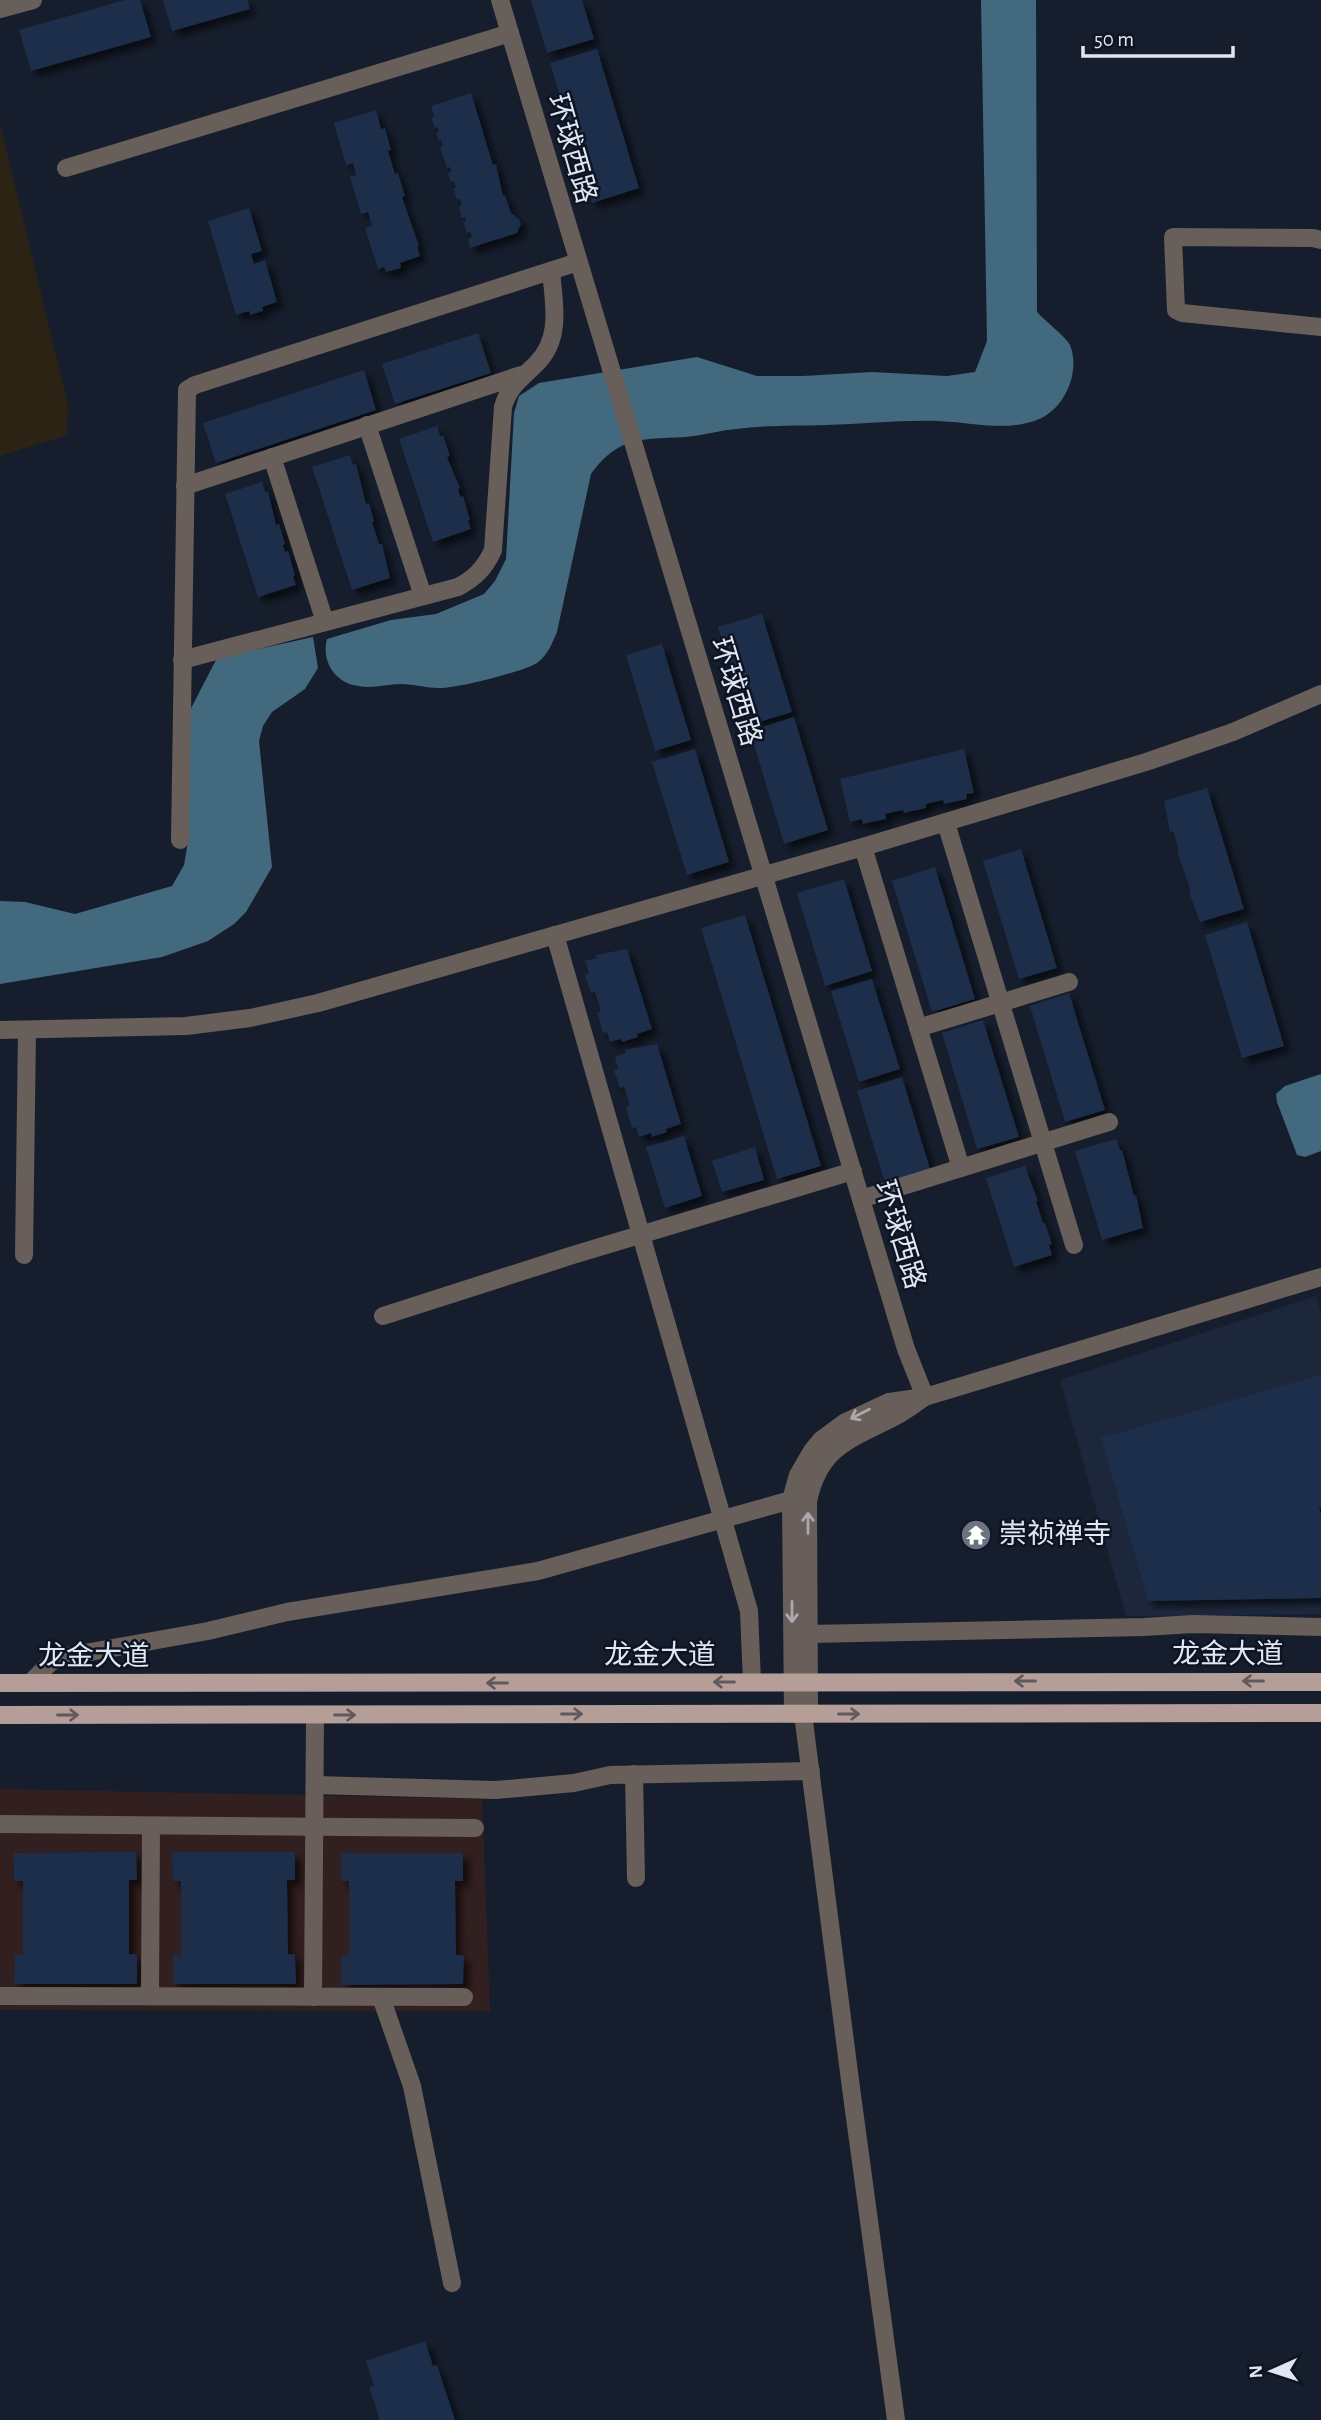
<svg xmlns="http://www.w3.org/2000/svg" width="1321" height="2420" viewBox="0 0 1321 2420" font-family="'Alegreya Sans','Noto Sans SC',sans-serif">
	<defs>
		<filter id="shadow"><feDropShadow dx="6" dy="6" stdDeviation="3.5" flood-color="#0009"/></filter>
	</defs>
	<rect width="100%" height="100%" fill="#161e2d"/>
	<polygon fill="#321f20" points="0,1789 482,1799 490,2011 0,2010"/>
	<polygon fill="#1d273c" points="1316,1296 1321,1313 1321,1614 1126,1616 1060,1380"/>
	<polygon fill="#2d2314" points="0,124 68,405 67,435 0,456"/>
	<g fill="#42697e">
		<path d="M981 0H1036L1037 312C1044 320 1067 338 1070 345 1081 373 1064 410 1037 420 1004 432 971 422 937 421 900 420 863 424 826 425 796 426 766 425 736 429 722 430 708 434 694 436 671 439 649 436 626 444 611 450 600 461 591 474L557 632C552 643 548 655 537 663 526 671 454 689 439 688 426 688 414 684 401 684 387 684 373 689 358 686 335 683 321 661 327 639L391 620 436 614 484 594 495 581 506 559 514 413 519 396 539 383 697 357 757 376H803L872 372 947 376 975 372 987 341Z"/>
		<polygon points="313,637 318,668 305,689 272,712 263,726 259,741 272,867 246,912 234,924 208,941 162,957 0,984 0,901 25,902 75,914 172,886 184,865 188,841 186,718 217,658"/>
		<polygon points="1321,1074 1321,1151 1305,1157 1297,1155 1277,1102 1276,1094 1285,1086"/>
	</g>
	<g fill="#1f2d49" filter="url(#shadow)">
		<polygon points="125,0 140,0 151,37 31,71 19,30"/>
		<polygon points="163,0 247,0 250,9 172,31"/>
		<polygon points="531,0 582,0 594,39 547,53"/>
		<polygon points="597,49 639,188 592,203 550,63"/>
		<polygon points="471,93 493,165 496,164 503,196 505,195 511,213 519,219 521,224 517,233 470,248 468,239 472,237 470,232 467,233 463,221 466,221 465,217 462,218 459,206 462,205 460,199 457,200 453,188 456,187 454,181 451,182 448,173 451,172 450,167 447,168 440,147 443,146 441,140 439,141 436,132 439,131 437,127 435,128 431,118 434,117 431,106"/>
		<polygon points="376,110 381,129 385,128 391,150 388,151 395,174 398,173 405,196 402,197 419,246 417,246 420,256 400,263 401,268 386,272 384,267 378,269 365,228 372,226 368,212 361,214 350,177 356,175 353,163 346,165 334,123"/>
		<polygon points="249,208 262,251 251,254 254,264 265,260 277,302 262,307 263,311 250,315 249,311 236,315 208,221"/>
		<polygon points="478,333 491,373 395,404 382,364"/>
		<polygon points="364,370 376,410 216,463 203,423"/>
		<polygon points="437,426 440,436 443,435 450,456 447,457 460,488 458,489 460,497 463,496 470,520 468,520 471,529 433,542 399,439"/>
		<polygon points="350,455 353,465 356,464 366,504 369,503 374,521 372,522 379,544 382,544 390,578 352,590 312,467"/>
		<polygon points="262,482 265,492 268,491 276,525 279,524 285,544 283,545 285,552 288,551 295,575 293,576 296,585 258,597 225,494"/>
		<polygon points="762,614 792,712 749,725 718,627"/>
		<polygon points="662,644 691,740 655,751 626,655"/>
		<polygon points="794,717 828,830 784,844 750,731"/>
		<polygon points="695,749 729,862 687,875 652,762"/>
		<polygon points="964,749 974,793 966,794 967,799 944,804 943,800 926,804 926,808 904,813 903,810 885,814 886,819 863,824 862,819 850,822 840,779"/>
		<polygon points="1207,788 1244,909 1200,922 1189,892 1191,891 1177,852 1179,851 1173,831 1170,832 1164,801"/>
		<polygon points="1021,849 1057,968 1019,979 983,861"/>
		<polygon points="935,867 975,999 932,1012 892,881"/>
		<polygon points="844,879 872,971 825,986 797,893"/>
		<polygon points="745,915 821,1166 777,1179 701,928"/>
		<polygon points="1247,922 1284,1046 1242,1058 1205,935"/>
		<polygon points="627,949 652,1029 637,1034 638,1037 622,1042 621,1039 610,1042 607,1032 603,1033 597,1012 601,1011 595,992 591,993 585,975 589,973 585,961 597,958 596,955"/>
		<polygon points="872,979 900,1069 859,1082 831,991"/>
		<polygon points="1069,993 1105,1110 1065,1122 1030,1006"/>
		<polygon points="983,1020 1019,1137 977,1149 942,1033"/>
		<polygon points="657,1044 681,1124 666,1129 667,1132 652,1137 651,1133 639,1137 636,1127 632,1128 626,1107 630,1106 624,1087 620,1088 614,1070 618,1069 615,1057 626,1053 625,1050"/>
		<polygon points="902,1077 930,1169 885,1183 857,1091"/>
		<polygon points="684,1136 702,1196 665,1208 646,1147"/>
		<polygon points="1116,1139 1120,1150 1122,1150 1134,1196 1136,1195 1143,1228 1102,1240 1075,1151"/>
		<polygon points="755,1147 764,1180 722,1192 712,1161"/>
		<polygon points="1025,1166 1038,1201 1036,1201 1043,1223 1045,1223 1052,1244 1049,1245 1052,1255 1014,1267 986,1178"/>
		<polygon points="1321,1375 1321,1507 1319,1508 1321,1515 1321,1598 1148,1601 1101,1438"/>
		<polygon points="136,1852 137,1880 129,1880 129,1954 137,1954 137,1984 14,1984 15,1954 23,1955 23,1881 14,1881 14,1853"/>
		<polygon points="172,1852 295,1852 295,1880 287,1880 288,1954 295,1954 296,1984 173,1984 173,1954 181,1955 181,1881 173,1881"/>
		<polygon points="341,1853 463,1853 463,1881 455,1881 456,1955 464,1955 463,1984 341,1985 341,1955 349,1955 349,1881 341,1881"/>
		<polygon points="425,2341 433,2366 437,2365 455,2420 380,2420 369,2387 374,2386 366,2361"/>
	</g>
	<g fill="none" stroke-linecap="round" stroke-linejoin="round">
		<g stroke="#685e5a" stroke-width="18">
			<polyline points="500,0 906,1349 925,1397"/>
			<polyline points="0,9 33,0"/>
			<polyline points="66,168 510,33"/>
			<polyline points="1321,240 1313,238 1173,237 1176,310 1182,313 1321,327"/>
			<polyline points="367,425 423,596"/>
			<polyline points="272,457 325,622"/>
			<polyline points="185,486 521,375"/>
			<path d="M182 660 458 587C475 578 485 568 493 550L503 407C509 386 521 379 536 364 562 339 554 304 551 271"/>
			<polyline points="946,823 1074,1245"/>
			<polyline points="180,840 187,390 195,385 578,262"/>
			<polyline points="863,847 961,1168"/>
			<polyline points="555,935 749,1611 752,1682"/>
			<polyline points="918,1028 1069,982"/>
			<polyline points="0,1030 186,1026 250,1018 318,1003 863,847 1146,762 1233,732 1321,694"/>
			<polyline points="861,1199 1109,1122"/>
			<polyline points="24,1255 27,1030"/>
			<polyline points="383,1316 573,1255 853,1171"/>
			<polyline points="809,1634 1144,1627 1193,1624 1321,1627"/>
			<polyline points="30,1683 50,1663 62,1657 208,1631 287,1612 538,1571 791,1500"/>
			<polyline points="793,1714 791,1500 798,1475 812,1451 821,1440 844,1423 889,1402 925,1397 1321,1277"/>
			<polyline points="803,1714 851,2088 896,2420"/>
			<path d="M809 1714 808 1501C820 1446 850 1440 894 1417 904 1412 913 1405 922 1399"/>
			<polyline points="634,1774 636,1878"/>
			<polyline points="315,1785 496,1790 574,1783 610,1775 811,1771"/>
			<polyline points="0,1824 475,1828"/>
			<polyline points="0,1996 464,1997"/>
			<polyline points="150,1996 151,1826"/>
			<polyline points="313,1997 315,1715"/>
			<polyline points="381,1997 412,2086 452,2283"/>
		</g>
		<g stroke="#b49e97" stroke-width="18">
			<polyline points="0,1683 1321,1682"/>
			<polyline points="0,1715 1321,1713"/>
		</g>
	</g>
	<defs><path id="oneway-shaft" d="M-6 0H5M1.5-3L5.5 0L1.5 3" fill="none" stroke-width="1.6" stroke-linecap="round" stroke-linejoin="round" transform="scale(1.75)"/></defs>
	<g stroke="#aba9ae">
		<use href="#oneway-shaft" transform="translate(860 1414) rotate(153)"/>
		<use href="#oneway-shaft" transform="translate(808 1523) rotate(-90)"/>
		<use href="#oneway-shaft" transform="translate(792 1612) rotate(90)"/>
	</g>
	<g stroke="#60595e">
		<use href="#oneway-shaft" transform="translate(1025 1681) rotate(180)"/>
		<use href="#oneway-shaft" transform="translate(1253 1681) rotate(-180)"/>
		<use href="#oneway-shaft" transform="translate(724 1682) rotate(180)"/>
		<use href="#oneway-shaft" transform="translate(497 1683) rotate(180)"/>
		<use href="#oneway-shaft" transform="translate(572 1714)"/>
		<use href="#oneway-shaft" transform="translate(849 1714)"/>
		<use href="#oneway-shaft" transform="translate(68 1715)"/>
		<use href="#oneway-shaft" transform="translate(345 1715)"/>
	</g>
	<defs>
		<g id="temple-disc" transform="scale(1.575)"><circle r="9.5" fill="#6b7280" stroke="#0d1424"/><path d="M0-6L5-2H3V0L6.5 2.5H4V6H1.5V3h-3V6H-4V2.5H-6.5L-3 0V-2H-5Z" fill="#fff"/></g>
	</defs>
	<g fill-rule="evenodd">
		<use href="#temple-disc" x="976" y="1535"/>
	</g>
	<g text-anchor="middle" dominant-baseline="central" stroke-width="5" stroke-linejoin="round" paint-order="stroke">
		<g font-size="28" fill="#e1e7f2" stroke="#0d1424">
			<text transform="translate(571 149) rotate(74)">环球西路</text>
			<text transform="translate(735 692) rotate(73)">环球西路</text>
			<text transform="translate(899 1235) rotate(73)">环球西路</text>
			<text x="1228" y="1655">龙金大道</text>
			<text x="660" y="1656">龙金大道</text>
			<text x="94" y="1657">龙金大道</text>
		</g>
		<g font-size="28" fill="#e1e7f2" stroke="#0d1424" text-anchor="start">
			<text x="999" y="1535">崇祯禅寺</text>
		</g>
	</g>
	<g transform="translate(1272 2371) rotate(267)" stroke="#0d1424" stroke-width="5" paint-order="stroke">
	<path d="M0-5L12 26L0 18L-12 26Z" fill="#e1e7f2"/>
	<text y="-10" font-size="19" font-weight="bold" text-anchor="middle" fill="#e1e7f2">N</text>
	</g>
	<path d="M1083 46v10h150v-10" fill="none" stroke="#e1e7f2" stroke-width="3.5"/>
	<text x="1094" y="46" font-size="21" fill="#e1e7f2" stroke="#0d1424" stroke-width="5" paint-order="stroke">50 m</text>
</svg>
